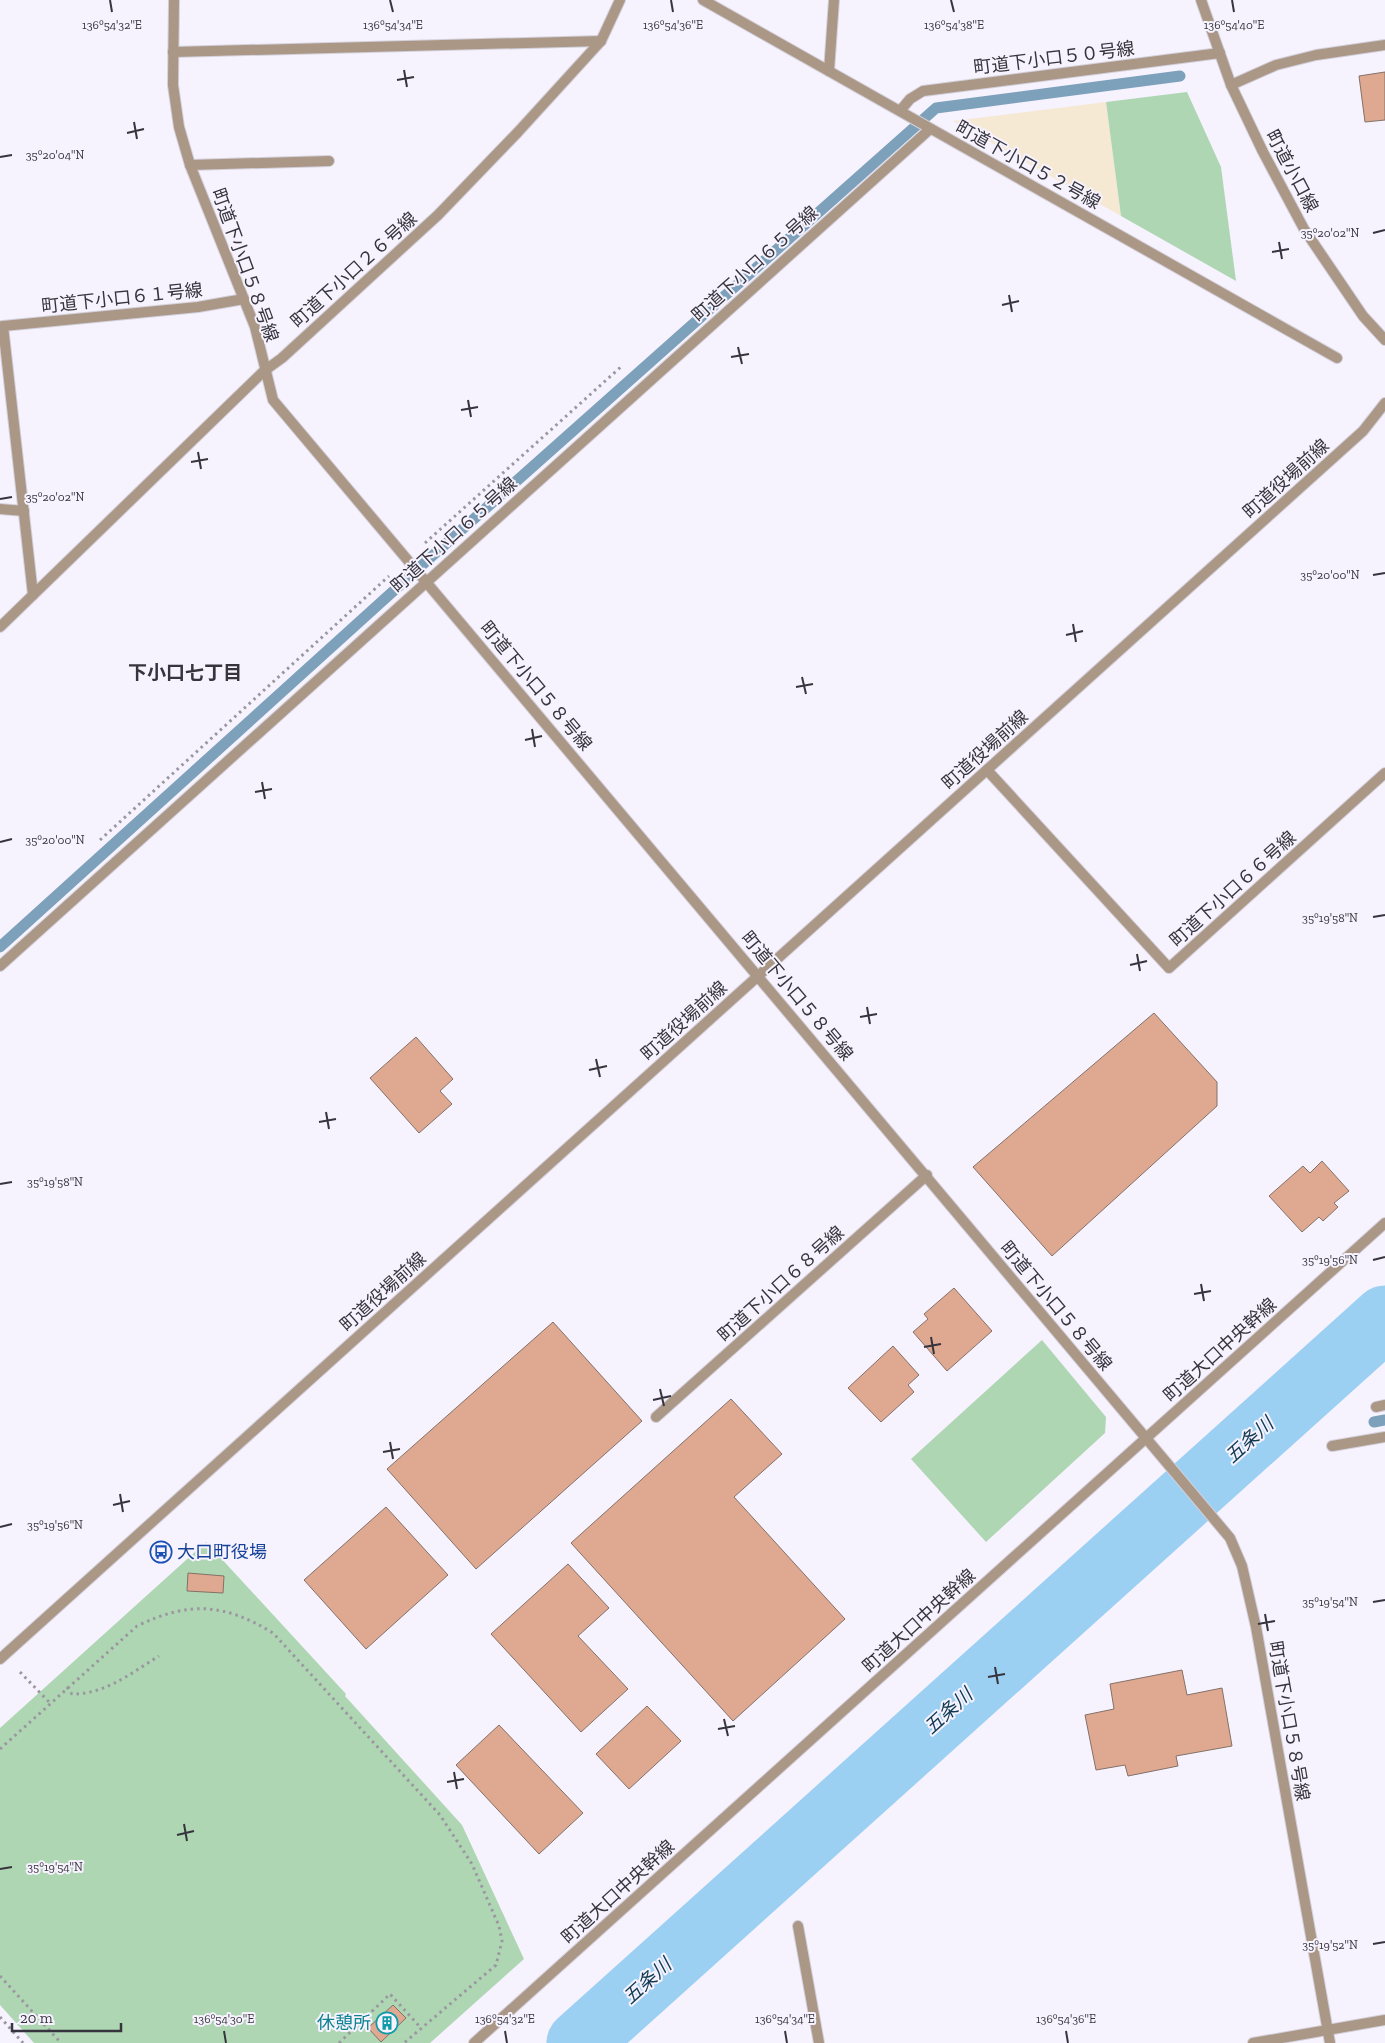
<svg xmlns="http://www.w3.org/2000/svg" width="1385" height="2043" viewBox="0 0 1385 2043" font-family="'Zilla Slab','Noto Sans JP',serif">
	<rect width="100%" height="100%" fill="#f6f2fe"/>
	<polygon fill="#f5e9d4" points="1106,102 1121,216 953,121"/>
	<g fill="#afd6b3">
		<polygon points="1187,92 1221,167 1236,281 1121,216 1106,102"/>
		<polygon points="1042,1340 1106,1417 1105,1433 986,1542 911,1459"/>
		<polygon points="206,1542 346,1694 345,1696 462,1825 524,1959 430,2043 34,2043 0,2005 0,1728"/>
	</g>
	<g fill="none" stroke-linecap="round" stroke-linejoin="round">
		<g stroke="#7da1bb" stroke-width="11">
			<polyline points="0,947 431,557 936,108 1180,76"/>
			<polyline points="1374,1422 1385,1420"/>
		</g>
		<polyline stroke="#9cd0f2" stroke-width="65" points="579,2043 1385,1318"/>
	</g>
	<g fill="#dfa991" stroke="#837168">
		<polygon points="1385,72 1385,120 1365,122 1359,76"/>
		<polygon points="1154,1013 1217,1082 1217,1106 1052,1256 973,1167"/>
		<polygon points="416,1037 453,1079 440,1091 452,1104 419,1133 370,1078"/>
		<polygon points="1322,1161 1349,1191 1334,1203 1338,1207 1323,1221 1319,1217 1302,1232 1269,1196 1303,1166 1310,1173"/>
		<polygon points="954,1288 992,1331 947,1371 913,1332 928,1319 924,1314"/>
		<polygon points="553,1322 642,1421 476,1569 387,1469"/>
		<polygon points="893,1346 919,1375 908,1385 914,1392 881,1422 848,1388"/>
		<polygon points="731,1399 782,1454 734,1497 845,1619 733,1721 571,1543"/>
		<polygon points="386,1507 448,1575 366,1649 304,1580"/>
		<polygon points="568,1564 609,1608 578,1636 628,1689 581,1732 491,1634"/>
		<polygon points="188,1573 224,1576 223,1593 187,1591"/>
		<polygon points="1182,1670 1187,1695 1222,1688 1232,1746 1176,1756 1178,1766 1128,1776 1125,1765 1096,1770 1085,1715 1114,1709 1110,1684"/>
		<polygon points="647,1706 681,1741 629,1789 596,1754"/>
		<polygon points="499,1725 583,1813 539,1854 456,1765"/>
		<polygon points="393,2005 406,2018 381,2042 368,2028"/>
	</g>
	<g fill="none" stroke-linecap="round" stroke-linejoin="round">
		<g stroke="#d3d0db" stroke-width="12">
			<polyline id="service" points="190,165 329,161"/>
		</g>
		<g stroke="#d3d0db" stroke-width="12">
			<g id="minor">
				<polyline points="174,0 173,85 179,127 190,165 255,327 273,400 1230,1538 1242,1566 1256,1627 1330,2043"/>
				<polyline points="703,0 1337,358"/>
				<polyline points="173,52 601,41"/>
				<polyline points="829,71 834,0"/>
				<polyline points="1231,85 1276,65 1316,55 1385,45"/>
				<polyline points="900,111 910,99 923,91 1220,53"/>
				<polyline points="3,326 198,307 244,299"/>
				<polyline points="0,327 3,326 33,595"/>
				<polyline points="0,509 24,511"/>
				<polyline points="0,627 264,371 282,358 438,215 518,132 601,41 620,0"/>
				<polyline points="987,770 1169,968 1385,773"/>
				<polyline points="0,966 930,129"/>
				<polyline points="1376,1407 1385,1405"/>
				<polyline points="656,1417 927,1175"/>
				<polyline points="1332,1446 1385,1437"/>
				<polyline points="798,1926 819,2043"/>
				<polyline points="1253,2043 1385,2020"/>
			</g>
		</g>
		<g stroke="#d3d0db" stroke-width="12">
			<g id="tertiary">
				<polyline points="1201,0 1231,85 1263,152 1304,229 1363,316 1385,340"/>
				<polyline points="0,1659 1363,431 1385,403"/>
				<polyline points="474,2043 1385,1223"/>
			</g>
		</g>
		<g stroke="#9a97a1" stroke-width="3" stroke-dasharray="2.5 4" stroke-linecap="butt">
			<polyline points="425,543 623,365"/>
			<polyline points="100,840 389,576"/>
			<polyline points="20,1672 50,1703"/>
			<path d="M67 1687 72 1694C106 1694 131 1673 159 1656"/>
			<path d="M0 1749 137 1626C189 1601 224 1603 273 1633L440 1815 472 1864 499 1926 502 1941 496 1965 404 2043"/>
			<polyline points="0,1976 61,2043"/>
			<polyline points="0,2017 23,2043"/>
			<polyline points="339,2043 390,1994 421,2028"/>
		</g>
		<use href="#service" stroke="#aa9786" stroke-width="10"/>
		<use href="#minor" stroke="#aa9786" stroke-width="10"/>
		<use href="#tertiary" stroke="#aa9786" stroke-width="10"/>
	</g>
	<path fill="none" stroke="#36343c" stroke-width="2" d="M110 0 112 12M390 0 393 12M671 0 673 12M951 0 954 12M1232 0 1234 12M404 70 407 87M397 80 414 77M134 122 137 139M127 133 144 129M0 157 12 155M1373 233 1385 230M1279 242 1282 259M1272 252 1289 249M1009 295 1012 312M1002 305 1019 301M738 347 742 364M731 357 749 354M468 400 471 417M461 410 478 407M198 452 201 469M191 462 208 459M0 499 12 497M1373 575 1385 573M1073 624 1076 642M1066 635 1083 631M802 677 806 694M796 687 813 684M532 729 535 747M525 740 542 736M262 782 265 799M255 792 272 789M0 842 12 839M1373 917 1385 915M1137 954 1140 971M1130 965 1147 961M867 1007 870 1024M860 1017 877 1014M596 1059 600 1077M589 1070 607 1066M326 1112 329 1129M319 1122 336 1119M0 1184 12 1182M1373 1260 1385 1257M1201 1284 1204 1301M1194 1294 1211 1291M931 1337 934 1354M924 1347 941 1344M660 1389 664 1406M653 1400 671 1396M390 1442 393 1459M383 1452 400 1449M120 1494 123 1512M113 1505 130 1501M0 1527 12 1524M1373 1602 1385 1600M1265 1614 1268 1631M1258 1624 1275 1621M995 1667 998 1684M988 1677 1005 1674M724 1719 728 1736M718 1729 735 1726M454 1772 457 1789M447 1782 464 1779M184 1824 187 1841M177 1835 194 1831M0 1869 12 1867M1373 1944 1385 1942M224 2031 226 2043M505 2031 507 2043M785 2031 787 2043M1066 2031 1068 2043"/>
	<defs>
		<g id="bus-ring" transform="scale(1.125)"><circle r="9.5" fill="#f6f2fe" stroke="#1a4fb4" stroke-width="1.5"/><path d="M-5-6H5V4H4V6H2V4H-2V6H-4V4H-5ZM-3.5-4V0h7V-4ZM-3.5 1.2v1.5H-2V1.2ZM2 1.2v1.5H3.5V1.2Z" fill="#1a4fb4"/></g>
		<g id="building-ring" transform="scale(1.125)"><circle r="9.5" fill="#f6f2fe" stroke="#0f9aa8" stroke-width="1.5"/><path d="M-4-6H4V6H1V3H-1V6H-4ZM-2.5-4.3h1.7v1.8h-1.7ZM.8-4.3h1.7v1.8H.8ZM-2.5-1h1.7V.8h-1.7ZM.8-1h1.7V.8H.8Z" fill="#0f9aa8"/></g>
	</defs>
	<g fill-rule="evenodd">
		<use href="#bus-ring" x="161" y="1552"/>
		<use href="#building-ring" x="387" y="2023"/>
	</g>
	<g text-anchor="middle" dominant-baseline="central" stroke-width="4" stroke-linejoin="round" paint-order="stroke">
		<g font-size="18" fill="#36343c" stroke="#f6f2fe">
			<text transform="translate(1054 58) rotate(-7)">町道下小口５０号線</text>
			<text transform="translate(1028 165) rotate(29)">町道下小口５２号線</text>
			<text transform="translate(1292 171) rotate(62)">町道小口線</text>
			<text transform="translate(755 264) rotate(-42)">町道下小口６５号線</text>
			<text transform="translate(245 265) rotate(70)">町道下小口５８号線</text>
			<text transform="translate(354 270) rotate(-42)">町道下小口２６号線</text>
			<text transform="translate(122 298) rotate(-6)">町道下小口６１号線</text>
			<text transform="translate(1286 479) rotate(-42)">町道役場前線</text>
			<text transform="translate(454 535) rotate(-42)">町道下小口６５号線</text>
			<text transform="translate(536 686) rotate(50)">町道下小口５８号線</text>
			<text transform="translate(985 750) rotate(-42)">町道役場前線</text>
			<text transform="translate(1233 889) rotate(-42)">町道下小口６６号線</text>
			<text transform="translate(797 996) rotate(50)">町道下小口５８号線</text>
			<text transform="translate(684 1021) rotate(-42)">町道役場前線</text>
			<text transform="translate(781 1284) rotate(-42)">町道下小口６８号線</text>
			<text transform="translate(383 1292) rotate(-42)">町道役場前線</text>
			<text transform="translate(1056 1306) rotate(50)">町道下小口５８号線</text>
			<text transform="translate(1220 1350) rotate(-42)">町道大口中央幹線</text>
			<text transform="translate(919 1621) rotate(-42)">町道大口中央幹線</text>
			<text transform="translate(1289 1721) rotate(80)">町道下小口５８号線</text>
			<text transform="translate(618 1892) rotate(-42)">町道大口中央幹線</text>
		</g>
		<g font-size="18" fill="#164399" stroke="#f6f2fe" text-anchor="start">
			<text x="177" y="1552">大口町役場</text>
		</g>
		<g font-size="18" fill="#0d838f" stroke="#f6f2fe" text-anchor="end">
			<text x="371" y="2023">休憩所</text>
		</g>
		<g font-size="19" font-weight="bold" fill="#36343c" stroke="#f6f2fe">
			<text x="185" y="672">下小口七丁目</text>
		</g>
		<g font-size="19" font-style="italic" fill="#103a52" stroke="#f6f2fe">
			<text transform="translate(1249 1440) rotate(-42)">五条川</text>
			<text transform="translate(948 1711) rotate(-42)">五条川</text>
			<text transform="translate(647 1981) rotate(-42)">五条川</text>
		</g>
	</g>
	<g font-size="12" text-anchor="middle" fill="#36343c" stroke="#f6f2fe" stroke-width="4" stroke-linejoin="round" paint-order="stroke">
		<text x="112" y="29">136°54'32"E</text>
		<text x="393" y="29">136°54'34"E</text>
		<text x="673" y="29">136°54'36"E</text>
		<text x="954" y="29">136°54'38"E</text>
		<text x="1234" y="29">136°54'40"E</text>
		<text x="55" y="159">35°20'04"N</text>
		<text x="1330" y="237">35°20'02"N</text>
		<text x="55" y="501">35°20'02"N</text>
		<text x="1330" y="579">35°20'00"N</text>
		<text x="55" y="844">35°20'00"N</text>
		<text x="1330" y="922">35°19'58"N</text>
		<text x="55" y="1186">35°19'58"N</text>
		<text x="1330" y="1264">35°19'56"N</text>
		<text x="55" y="1529">35°19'56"N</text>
		<text x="1330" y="1606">35°19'54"N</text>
		<text x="55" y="1871">35°19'54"N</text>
		<text x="1330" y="1949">35°19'52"N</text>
		<text x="224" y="2023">136°54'30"E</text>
		<text x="505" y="2023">136°54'32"E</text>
		<text x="785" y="2023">136°54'34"E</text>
		<text x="1066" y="2023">136°54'36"E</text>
	</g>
	<path d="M12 2023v8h109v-8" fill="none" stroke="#36343c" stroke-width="2.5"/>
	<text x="20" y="2023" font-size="15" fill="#36343c" stroke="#f6f2fe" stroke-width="4" paint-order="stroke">20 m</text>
</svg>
